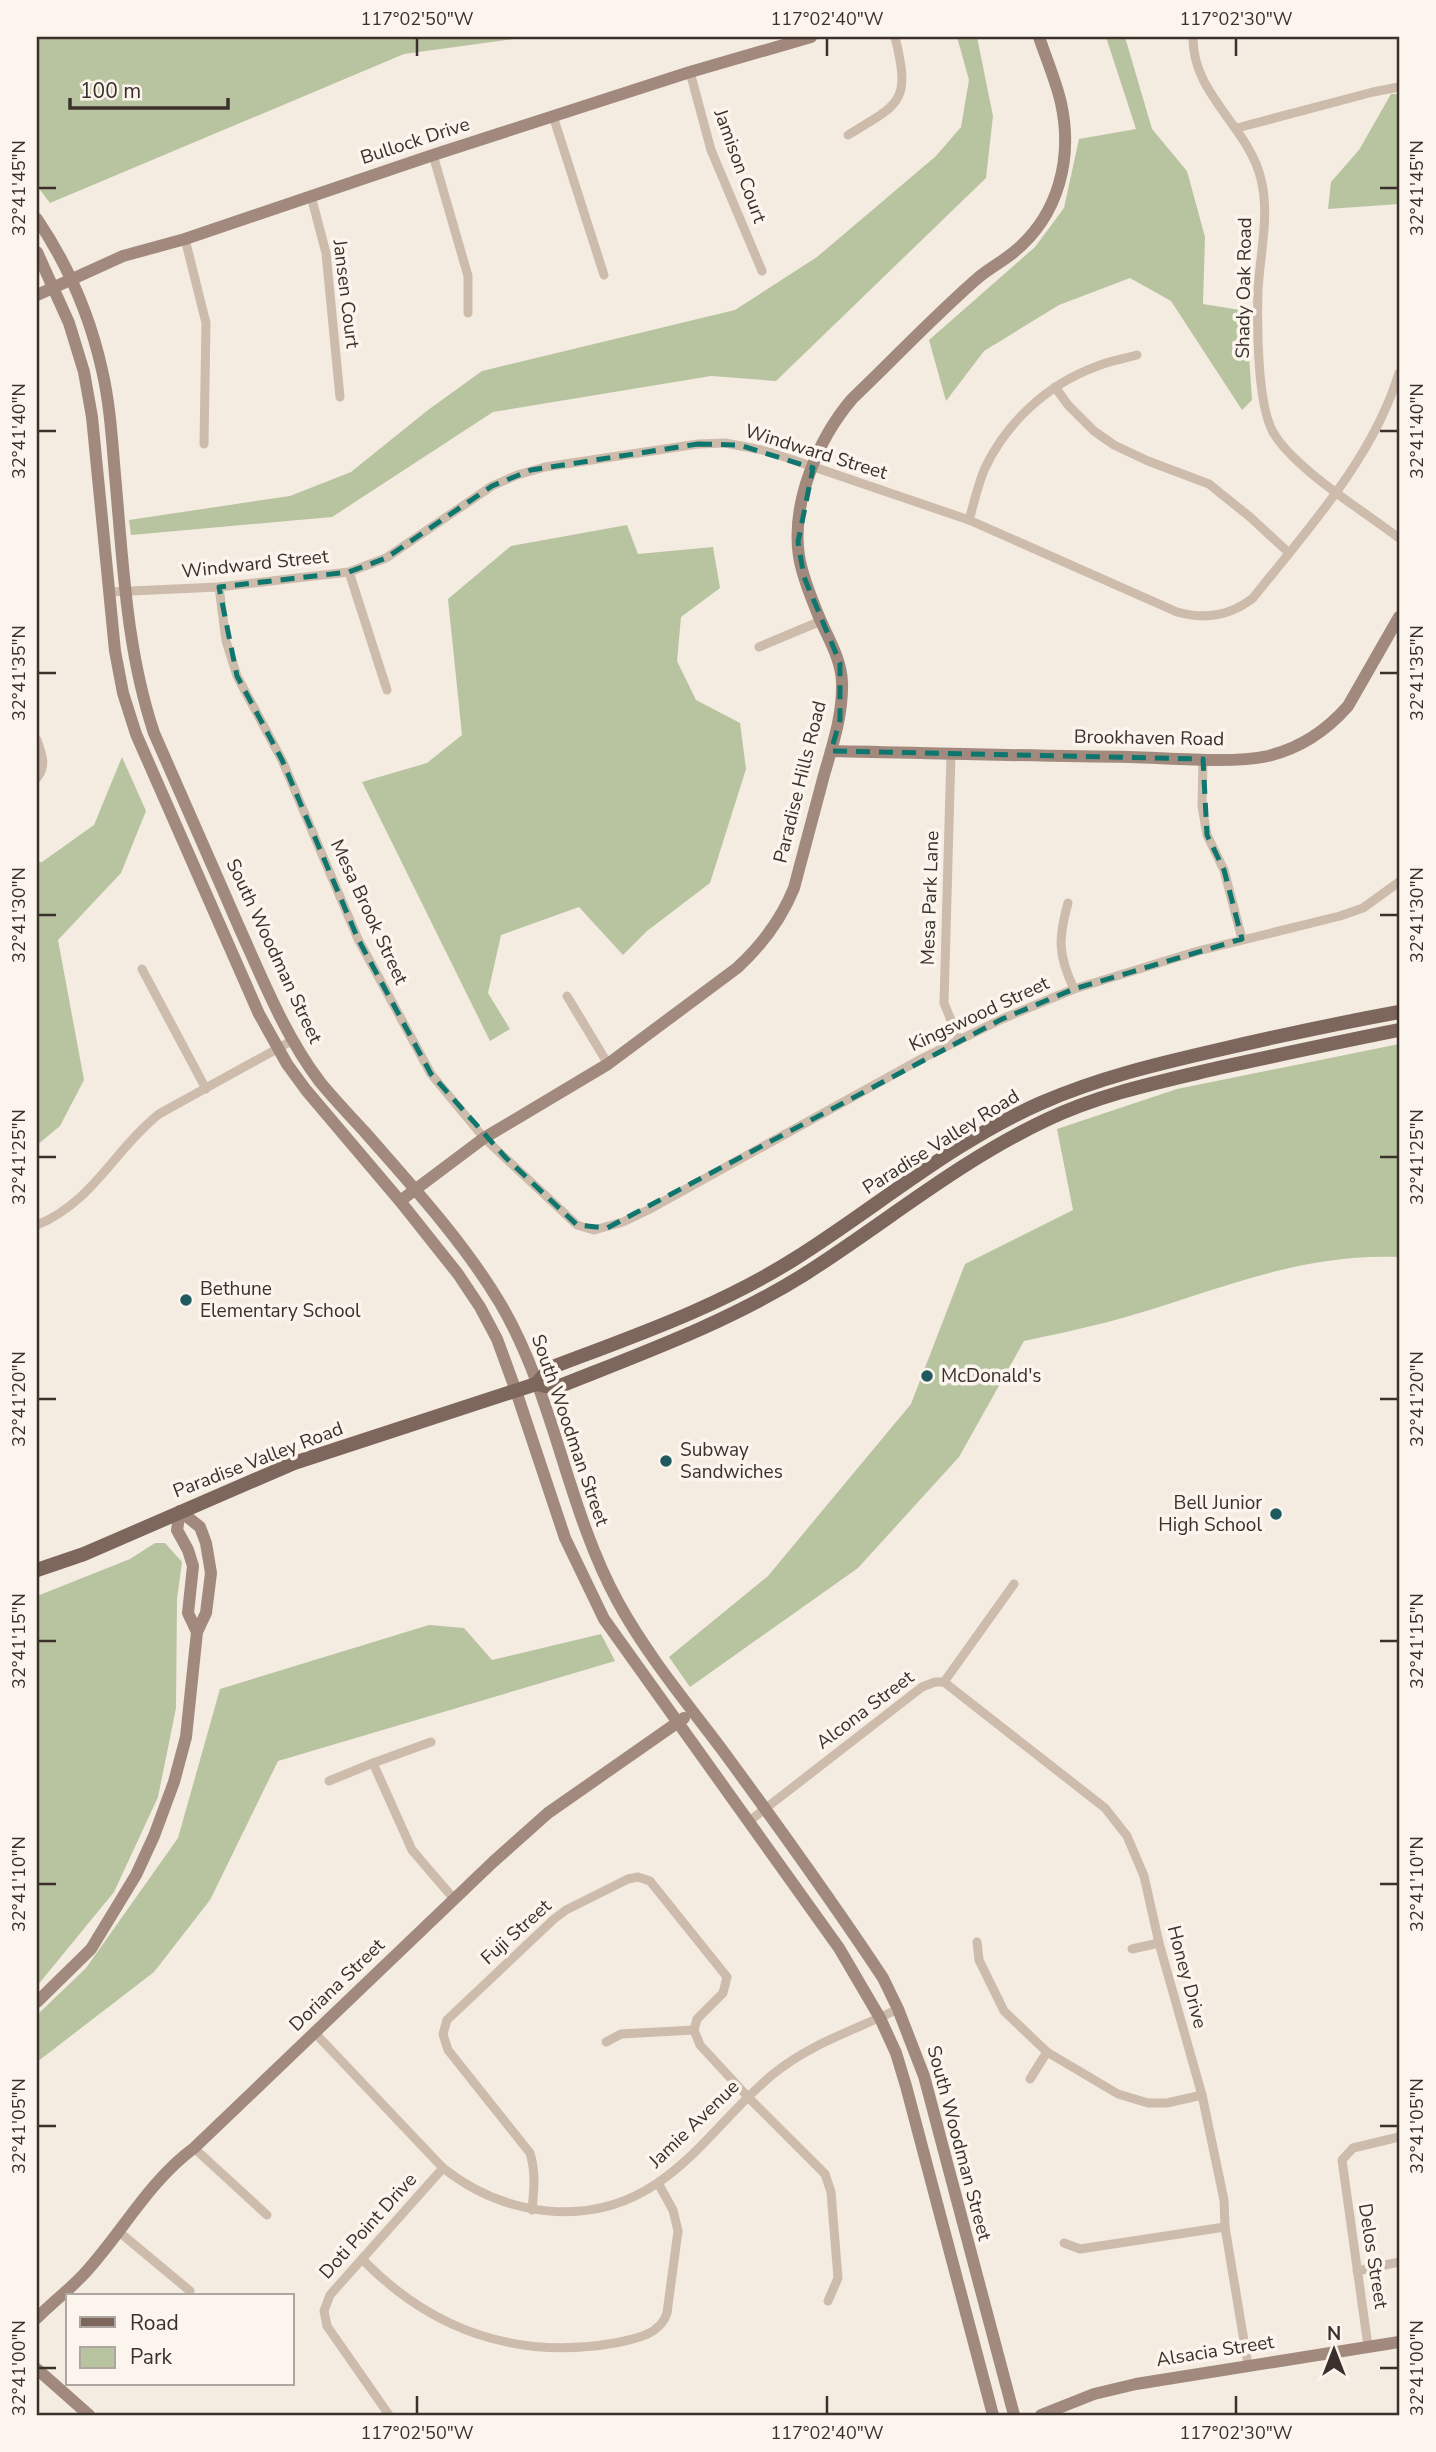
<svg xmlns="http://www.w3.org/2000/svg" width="1436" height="2452" viewBox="0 0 1436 2452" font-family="'Nunito Sans',sans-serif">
	<rect width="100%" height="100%" fill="#f4ebe1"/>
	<g fill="#b8c4a0">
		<polygon points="37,37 528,37 404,54 50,203 37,186"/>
		<polygon points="957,37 977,37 993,116 986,178 776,381 711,376 493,412 332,517 131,535 129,520 290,496 351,472 428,410 482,371 735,310 817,257 936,156 961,127 969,80"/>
		<polygon points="1106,37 1125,37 1152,129 1187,171 1205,237 1203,304 1246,311 1252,400 1242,410 1171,301 1130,278 1059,305 984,351 946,401 929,340 1035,247 1064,208 1079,139 1136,129"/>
		<polygon points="1391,94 1399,94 1399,204 1328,209 1331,182 1359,150"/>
		<polygon points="627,525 638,554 713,547 720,588 681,617 677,661 696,700 740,723 746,769 710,883 647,931 623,955 579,907 501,935 488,993 510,1029 490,1041 362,782 427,763 462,735 448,599 511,546"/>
		<polygon points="122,757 146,811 121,873 58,940 84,1080 60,1126 37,1145 37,862 42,862 94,825"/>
		<path d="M1399 1044V1257C1292 1253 1208 1295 1108 1322 1080 1329 1052 1335 1024 1341L959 1457 858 1568 690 1687 669 1657 768 1576 911 1404 965 1264 1073 1210 1057 1129 1177 1089Z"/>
		<polygon points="155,1543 165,1543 182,1562 177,1599 176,1708 158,1797 114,1892 37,1986 37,1596 130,1559"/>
		<polygon points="429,1625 464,1628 492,1660 601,1634 615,1661 278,1761 210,1900 154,1972 37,2062 37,2015 86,1968 178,1838 220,1689"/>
	</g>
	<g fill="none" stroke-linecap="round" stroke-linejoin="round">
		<g stroke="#cdbbac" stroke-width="9">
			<path d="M1193 37C1192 94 1248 126 1261 179 1270 215 1260 254 1258 290 1257 325 1257 403 1273 432 1293 468 1365 512 1399 538"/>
			<polyline points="690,72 711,150 762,271"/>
			<polyline points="553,116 604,275"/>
			<polyline points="1237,128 1373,92 1399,87"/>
			<path d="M848 135C901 103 911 102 895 37"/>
			<polyline points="433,155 468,276 468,313"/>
			<polyline points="311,196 326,253 340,397"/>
			<polyline points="185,239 206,323 204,444"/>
			<polyline points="1055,387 1068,405 1094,431 1114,445 1148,461 1209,484 1250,517 1289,553"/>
			<path d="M969 520C974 503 978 484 985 468 1007 422 1047 385 1095 367 1108 361 1123 359 1137 355"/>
			<polyline points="349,572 387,690"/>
			<polyline points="219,587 226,641 237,676 282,760 358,939 431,1074 484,1138 577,1225 594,1230 623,1222 648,1210 923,1058 1002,1019 1074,989 1198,951 1340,916 1363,908 1399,882"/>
			<path d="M109 592 219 587 349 572 386 558 492 486 517 475 545 467 698 444 725 443 767 451 969 520 1177 612C1205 620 1230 616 1253 598 1308 529 1373 458 1399 373"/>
			<polyline points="759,647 821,621"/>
			<path d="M37 740C42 755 47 765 37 778"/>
			<polyline points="951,754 944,1003 959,1040"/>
			<polyline points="1203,759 1202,806 1207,835 1224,870 1242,939"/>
			<path d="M1068 903C1058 939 1058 955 1074 989"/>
			<polyline points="142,969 206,1089"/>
			<polyline points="567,996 608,1064"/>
			<path d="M37 1225C93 1202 114 1150 159 1114L293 1040"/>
			<polyline points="944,1682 1105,1808 1127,1836 1144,1876 1159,1943 1202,2095 1224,2200 1225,2227 1248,2365"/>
			<polyline points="944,1682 1014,1584"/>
			<polyline points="431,1742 373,1763 412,1850 454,1899"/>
			<polyline points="329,1781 373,1763"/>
			<polyline points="748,1822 922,1687 935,1682 944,1682"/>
			<polyline points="977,1942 979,1960 1004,2011 1047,2052 1118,2094 1148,2103 1167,2103 1202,2095"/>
			<polyline points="1132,1949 1159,1943"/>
			<polyline points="694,2030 700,2045 748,2097 825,2174 831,2192 838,2278 828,2301"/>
			<path d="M314 2032 443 2168C504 2216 589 2229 656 2184 700 2155 731 2109 772 2075 809 2044 855 2030 898 2009"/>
			<polyline points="606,2042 621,2034 694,2030"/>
			<polyline points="1030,2079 1047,2052"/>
			<polyline points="194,2148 267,2215"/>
			<path d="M532 2210C534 2190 536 2172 530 2153L448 2050 443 2034 447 2020 554 1919 566 1910 628 1879 638 1877 650 1881 727 1977 723 1993 697 2019 694 2030"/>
			<polyline points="118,2231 190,2291"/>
			<polyline points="1064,2243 1080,2249 1225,2227"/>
			<path d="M362 2259C431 2330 516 2360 615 2343 635 2339 660 2335 667 2313L678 2231 673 2210 658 2183"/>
			<polyline points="1357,2271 1399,2262"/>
			<polyline points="1368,2346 1342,2160 1353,2148 1399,2137"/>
			<polyline points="389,2415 327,2326 324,2311 330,2295 443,2168"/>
		</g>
		<g stroke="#a18a7d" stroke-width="12">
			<path d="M37 219C68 265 90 316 102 370 110 404 112 440 115 475 123 562 126 649 154 733 182 797 211 862 239 927 263 980 285 1036 320 1082 334 1099 349 1115 364 1131 412 1186 463 1241 500 1303 555 1396 566 1507 618 1602 647 1655 687 1703 723 1751 778 1826 832 1901 883 1978L898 2009 924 2076 1014 2415"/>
			<polyline points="37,252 69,323 84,372 92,417 115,651 123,693 136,734 259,1014 287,1064 306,1090 400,1201 458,1274 480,1307 497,1339 516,1391 565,1538 604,1619 839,1948 880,2018 896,2053 906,2086 993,2415"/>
			<polyline points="37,295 123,256 185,239 433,155 690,72 811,37"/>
			<path d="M831 751C930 753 1030 756 1130 757 1170 758 1231 764 1268 756 1301 748 1327 730 1348 706L1399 617"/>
			<path d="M400 1201 484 1138 608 1064 737 968C762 945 781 920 794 888 804 851 814 813 824 775 833 744 843 714 842 682 841 657 826 635 817 612 810 594 802 576 799 556 791 503 818 439 852 399 894 359 935 315 979 277 990 268 1003 261 1014 252 1059 215 1073 158 1061 103 1056 81 1046 58 1039 37"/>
			<polyline points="180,1511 177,1530 188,1550 193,1566 188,1613 197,1632"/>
			<polyline points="37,2002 91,1949 136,1875 154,1836 174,1782 186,1737 197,1632 206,1613 211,1573 206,1543 200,1527 180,1511"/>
			<path d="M37 2318C52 2303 70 2289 84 2274 122 2233 148 2182 194 2148L493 1862 548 1813 684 1718"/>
			<polyline points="37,2369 89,2415"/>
			<polyline points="1041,2415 1094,2394 1136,2384 1399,2342"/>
		</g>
		<g stroke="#7d675c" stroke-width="14">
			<path d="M536 1384 550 1368C634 1336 719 1307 796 1258 877 1207 952 1142 1041 1103 1098 1078 1157 1064 1218 1050 1278 1036 1339 1023 1399 1012"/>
			<path d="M37 1570 84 1554 294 1463 536 1384 555 1388C640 1354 727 1323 805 1274 885 1223 959 1161 1046 1120 1100 1094 1159 1082 1218 1068 1278 1055 1338 1042 1399 1030"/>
		</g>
	</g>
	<path fill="none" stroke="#0f766e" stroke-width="5" stroke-dasharray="14 9" stroke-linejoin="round" d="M698 444 739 445 813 468 798 542 804 577 840 663V720L831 751 1203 759 1207 835 1224 870 1242 939 1074 989 1002 1019 607 1228 577 1225 506 1158 431 1074 358 939 282 760 237 676 219 587 349 572 386 558 492 486 531 470Z"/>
	<path fill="none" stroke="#3b302b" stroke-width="2.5" d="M417 38V56M827 38V56M1236 38V56M38 188H56M1380 188H1398M38 431H56M1380 431H1398M38 673H56M1380 673H1398M38 915H56M1380 915H1398M38 1157H56M1380 1157H1398M38 1399H56M1380 1399H1398M38 1641H56M1380 1641H1398M38 1884H56M1380 1884H1398M38 2126H56M1380 2126H1398M38 2368H56M1380 2368H1398M417 2396V2414M827 2396V2414M1236 2396V2414"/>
	<g fill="#1f5a5e" stroke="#fbf5ee" stroke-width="2.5">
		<circle cx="186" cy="1300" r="7"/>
		<circle cx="927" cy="1376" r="7"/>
		<circle cx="666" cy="1461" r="7"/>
		<circle cx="1276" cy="1514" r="7"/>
	</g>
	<g text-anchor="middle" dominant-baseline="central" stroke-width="7" stroke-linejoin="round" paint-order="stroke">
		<g font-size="19" fill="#3b302b" stroke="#fbf5ee">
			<text transform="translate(415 141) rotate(-18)">Bullock Drive</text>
			<text transform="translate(740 166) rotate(70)">Jamison Court</text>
			<text transform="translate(1244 288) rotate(-89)">Shady Oak Road</text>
			<text transform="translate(346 294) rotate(83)">Jansen Court</text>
			<text transform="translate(816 452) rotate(17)">Windward Street</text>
			<text transform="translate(255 564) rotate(-6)">Windward Street</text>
			<text transform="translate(1149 738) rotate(1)">Brookhaven Road</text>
			<text transform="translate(800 782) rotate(-76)">Paradise Hills Road</text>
			<text transform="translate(930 898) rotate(-88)">Mesa Park Lane</text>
			<text transform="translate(369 912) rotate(65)">Mesa Brook Street</text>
			<text transform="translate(274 951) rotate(65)">South Woodman Street</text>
			<text transform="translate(979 1014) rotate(-25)">Kingswood Street</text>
			<text transform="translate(941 1142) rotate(-32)">Paradise Valley Road</text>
			<text transform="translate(570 1430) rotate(71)">South Woodman Street</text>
			<text transform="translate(258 1460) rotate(-21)">Paradise Valley Road</text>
			<text transform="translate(865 1710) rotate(-37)">Alcona Street</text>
			<text transform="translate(516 1932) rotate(-42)">Fuji Street</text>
			<text transform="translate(1187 1977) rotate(75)">Honey Drive</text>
			<text transform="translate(337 1985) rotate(-44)">Doriana Street</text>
			<text transform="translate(694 2124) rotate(-44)">Jamie Avenue</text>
			<text transform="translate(959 2143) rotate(75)">South Woodman Street</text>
			<text transform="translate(368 2226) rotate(-48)">Doti Point Drive</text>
			<text transform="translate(1373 2256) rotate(81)">Delos Street</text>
			<text transform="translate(1215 2351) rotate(-9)">Alsacia Street</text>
		</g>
		<g font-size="19" fill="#3b302b" stroke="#fbf5ee" text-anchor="start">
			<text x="200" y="1289">Bethune<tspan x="200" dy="22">Elementary School</tspan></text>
			<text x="941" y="1376">McDonald's</text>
			<text x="680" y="1450">Subway<tspan x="680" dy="22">Sandwiches</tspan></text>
			<text x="1262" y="1503" text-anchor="end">Bell Junior<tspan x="1262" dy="22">High School</tspan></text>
		</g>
	</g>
	<rect width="1436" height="2452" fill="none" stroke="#fbf5ee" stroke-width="77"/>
	<rect x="66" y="2294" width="228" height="91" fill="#fbf5ee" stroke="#aea6a0" stroke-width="2"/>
	<rect x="80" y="2317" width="35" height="10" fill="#7d675c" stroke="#aea6a0" stroke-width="2"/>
	<text x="130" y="2330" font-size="21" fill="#3b302b">Road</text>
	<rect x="80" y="2347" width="35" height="21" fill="#b8c4a0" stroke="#aea6a0" stroke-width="2"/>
	<text x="130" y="2364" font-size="21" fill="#3b302b">Park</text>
	<g transform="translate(1334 2350)" stroke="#fbf5ee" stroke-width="5" paint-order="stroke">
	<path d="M0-5L12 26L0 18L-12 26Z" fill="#3b302b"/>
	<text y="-10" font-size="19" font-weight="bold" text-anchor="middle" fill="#3b302b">N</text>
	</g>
	<path d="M70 98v10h158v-10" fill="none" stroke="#3b302b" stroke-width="3.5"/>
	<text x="80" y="98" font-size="21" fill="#3b302b" stroke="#fbf5ee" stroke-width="5" paint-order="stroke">100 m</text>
	<rect x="38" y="38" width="1360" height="2376" fill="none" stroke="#3b302b" stroke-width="2.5"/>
	<g font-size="18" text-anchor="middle" fill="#3b302b">
		<text x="417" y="25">117°02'50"W</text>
		<text x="827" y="25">117°02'40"W</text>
		<text x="1236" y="25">117°02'30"W</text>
		<text transform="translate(19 188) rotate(-90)" y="6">32°41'45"N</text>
		<text transform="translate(1417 188) rotate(-90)" y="6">32°41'45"N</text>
		<text transform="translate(19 431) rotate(-90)" y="6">32°41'40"N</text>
		<text transform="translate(1417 431) rotate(-90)" y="6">32°41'40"N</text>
		<text transform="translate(19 673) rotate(-90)" y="6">32°41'35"N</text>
		<text transform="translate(1417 673) rotate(-90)" y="6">32°41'35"N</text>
		<text transform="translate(19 915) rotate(-90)" y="6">32°41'30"N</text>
		<text transform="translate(1417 915) rotate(-90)" y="6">32°41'30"N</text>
		<text transform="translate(19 1157) rotate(-90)" y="6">32°41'25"N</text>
		<text transform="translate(1417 1157) rotate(-90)" y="6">32°41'25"N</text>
		<text transform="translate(19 1399) rotate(-90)" y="6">32°41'20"N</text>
		<text transform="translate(1417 1399) rotate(-90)" y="6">32°41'20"N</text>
		<text transform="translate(19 1641) rotate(-90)" y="6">32°41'15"N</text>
		<text transform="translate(1417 1641) rotate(-90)" y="6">32°41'15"N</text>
		<text transform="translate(19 1884) rotate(-90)" y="6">32°41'10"N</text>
		<text transform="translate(1417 1884) rotate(-90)" y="6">32°41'10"N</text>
		<text transform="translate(19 2126) rotate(-90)" y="6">32°41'05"N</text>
		<text transform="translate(1417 2126) rotate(-90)" y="6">32°41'05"N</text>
		<text transform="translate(19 2368) rotate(-90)" y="6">32°41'00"N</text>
		<text transform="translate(1417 2368) rotate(-90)" y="6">32°41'00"N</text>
		<text x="417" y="2439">117°02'50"W</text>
		<text x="827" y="2439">117°02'40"W</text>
		<text x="1236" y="2439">117°02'30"W</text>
	</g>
</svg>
